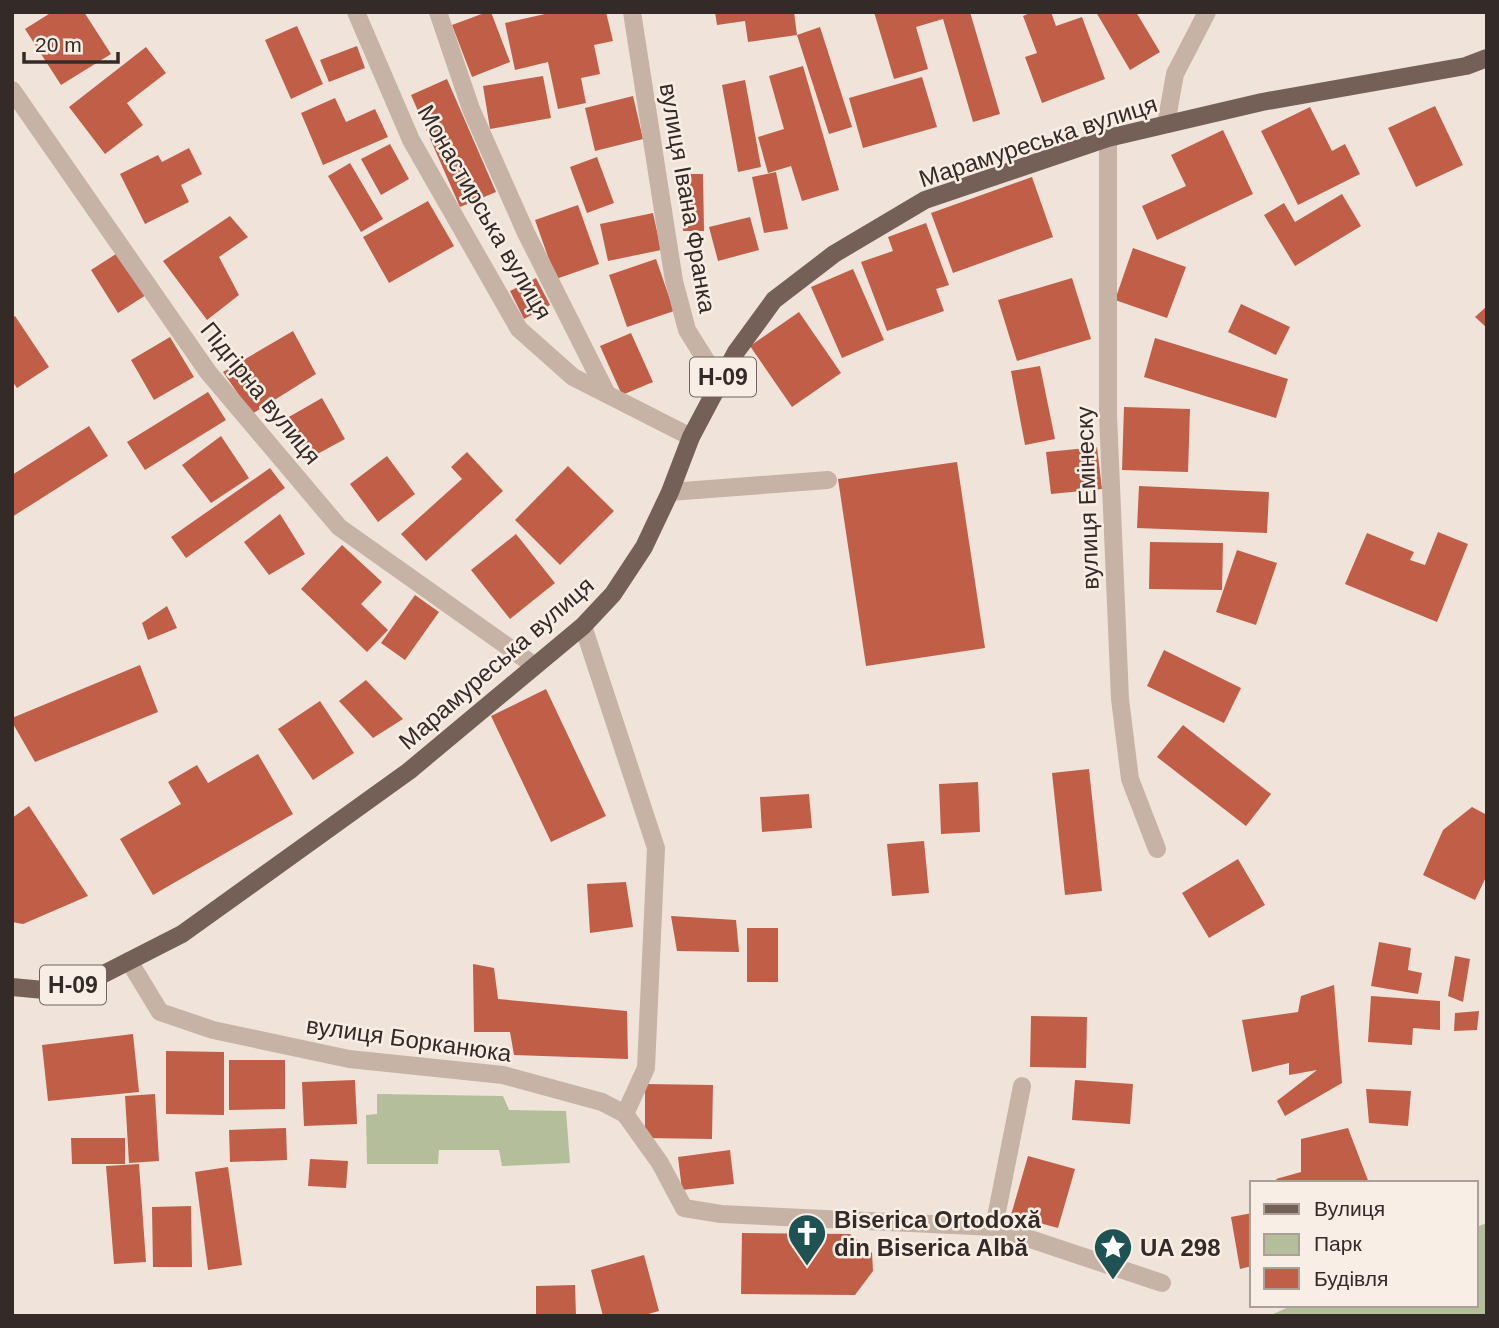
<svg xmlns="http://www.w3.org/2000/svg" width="1499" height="1328" viewBox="0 0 1499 1328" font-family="Arial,sans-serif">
	<rect width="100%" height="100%" fill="#f0e4da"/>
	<g fill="#b4be9a">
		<polygon points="377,1094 503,1096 509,1110 566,1111 570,1163 502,1166 499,1150 439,1150 438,1164 367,1164 366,1115 377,1114"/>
		<polygon points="1487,1223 1487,1316 1269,1316 1293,1305 1476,1305 1476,1227"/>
	</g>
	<g fill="#c05e48">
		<polygon points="52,12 84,12 111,54 61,85 25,29"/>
		<polygon points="487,12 491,12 510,62 472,77 452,25"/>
		<polygon points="554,12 606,12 613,41 594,45 600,74 581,78 586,103 558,109 548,62 515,70 505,23"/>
		<polygon points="715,12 794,12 797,35 748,42 745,21 717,25"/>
		<polygon points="874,12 970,12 1000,114 973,122 943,19 916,27 928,69 894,79"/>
		<polygon points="1032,12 1051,12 1056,26 1082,17 1105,79 1042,103 1025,57 1037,53 1023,16"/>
		<polygon points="1096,12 1136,12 1160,52 1130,70"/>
		<polygon points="297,26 323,84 291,99 265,40"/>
		<polygon points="820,27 852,127 829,134 797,35"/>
		<polygon points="357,46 365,68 329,82 320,60"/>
		<polygon points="146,47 166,73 127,103 143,125 105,154 69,107"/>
		<polygon points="803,66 839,190 802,201 791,166 768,173 758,137 784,129 769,76"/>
		<polygon points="543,76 551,118 490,129 483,86"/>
		<polygon points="922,77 937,127 863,148 849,98"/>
		<polygon points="447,79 496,192 460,207 411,95"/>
		<polygon points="745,80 761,167 738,172 722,85"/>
		<polygon points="633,96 643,139 595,151 585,108"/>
		<polygon points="335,98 346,122 375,109 388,137 323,165 301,113"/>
		<polygon points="1435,106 1463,165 1416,187 1388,128"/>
		<polygon points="1310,107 1332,151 1345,144 1360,174 1298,205 1261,131"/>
		<polygon points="1223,130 1253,194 1157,240 1142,206 1186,186 1171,155"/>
		<polygon points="390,144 409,179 381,195 361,159"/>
		<polygon points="189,148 202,174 181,185 189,202 145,224 120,174 158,155 162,162"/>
		<polygon points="597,157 614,203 587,213 570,167"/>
		<polygon points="350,163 383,219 361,232 328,176"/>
		<polygon points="776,172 788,229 764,233 752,177"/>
		<polygon points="682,174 703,174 704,231 683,231"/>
		<polygon points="1032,177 1053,237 953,273 931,213"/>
		<polygon points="1342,194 1361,226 1295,266 1264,215 1284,203 1295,222"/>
		<polygon points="428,201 454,246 389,283 363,237"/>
		<polygon points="578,205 599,264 556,279 535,220"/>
		<polygon points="653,213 661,250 608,261 600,224"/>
		<polygon points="230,216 248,237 219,257 239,295 207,320 163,261"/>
		<polygon points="750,217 759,250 718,261 709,227"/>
		<polygon points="926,223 949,285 936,289 944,311 887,331 861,262 893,251 888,237"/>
		<polygon points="1133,248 1186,267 1167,318 1115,300"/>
		<polygon points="119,252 146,295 118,313 91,270"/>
		<polygon points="656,259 674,311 627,327 609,275"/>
		<polygon points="853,269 884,340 842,358 811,287"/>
		<polygon points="536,278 550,305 524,319 510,291"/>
		<polygon points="1072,278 1091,339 1017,361 998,300"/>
		<polygon points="1241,304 1290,327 1276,355 1228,332"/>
		<polygon points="1487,306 1487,328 1475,317"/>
		<polygon points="799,312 841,373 792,407 750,346"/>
		<polygon points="15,316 49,367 17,388 12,381 12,318"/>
		<polygon points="293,331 316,374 252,414 223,372"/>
		<polygon points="631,333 653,382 622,395 600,346"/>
		<polygon points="170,337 194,377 154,400 131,360"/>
		<polygon points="1155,338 1288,379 1276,418 1144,377"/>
		<polygon points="1040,366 1055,439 1025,445 1011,371"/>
		<polygon points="208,392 226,420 145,470 127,442"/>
		<polygon points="322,398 345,439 310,458 287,418"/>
		<polygon points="1124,407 1190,409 1188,472 1122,470"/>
		<polygon points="89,426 108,456 12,517 12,475"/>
		<polygon points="221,436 249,478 211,503 182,465"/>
		<polygon points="1097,447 1102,489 1051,494 1046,452"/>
		<polygon points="467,452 503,491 426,561 401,534 462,479 451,467"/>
		<polygon points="387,456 415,494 378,522 350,484"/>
		<polygon points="957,462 985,648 866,666 838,479"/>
		<polygon points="568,466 614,511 560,565 515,520"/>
		<polygon points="270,468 285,488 186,558 171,537"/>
		<polygon points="1139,486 1269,492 1267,533 1137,528"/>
		<polygon points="280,514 305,554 269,575 244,542"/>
		<polygon points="1438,532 1468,544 1437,622 1345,584 1367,533 1414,552 1410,560 1425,565"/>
		<polygon points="516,534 555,583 510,619 471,570"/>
		<polygon points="1150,542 1223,543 1222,590 1149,589"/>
		<polygon points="342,545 382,582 361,604 388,630 367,652 301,589"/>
		<polygon points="1237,550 1277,563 1256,625 1216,612"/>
		<polygon points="415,595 439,612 405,660 381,643"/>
		<polygon points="167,606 177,628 148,640 142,623"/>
		<polygon points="1164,650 1241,688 1224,723 1147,686"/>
		<polygon points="140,665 158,712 35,762 12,722 12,718"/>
		<polygon points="366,680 403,719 373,738 339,701"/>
		<polygon points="546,689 606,816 551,842 491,716"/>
		<polygon points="320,701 354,753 313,780 278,729"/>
		<polygon points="1183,725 1271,794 1246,826 1157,757"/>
		<polygon points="258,754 293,814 153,895 120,839 181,804 168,782 197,765 208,783"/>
		<polygon points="1089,769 1102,891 1065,895 1052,773"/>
		<polygon points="978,782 980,832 941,834 939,784"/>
		<polygon points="809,794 812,828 762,832 760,797"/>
		<polygon points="29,806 88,896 23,924 12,922 12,818"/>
		<polygon points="1472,807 1487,815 1487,875 1475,900 1423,875 1443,830"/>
		<polygon points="924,841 929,893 892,896 887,844"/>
		<polygon points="1238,859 1265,905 1209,938 1182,893"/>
		<polygon points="626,882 633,927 590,933 587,884"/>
		<polygon points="671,916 736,920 739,952 677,951"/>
		<rect x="747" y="928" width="31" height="54"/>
		<polygon points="1379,942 1411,948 1408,970 1422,973 1418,994 1371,986"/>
		<polygon points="1455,956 1470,959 1463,1002 1448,996"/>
		<polygon points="473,964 494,968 498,999 627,1011 628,1059 514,1055 510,1032 474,1032"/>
		<polygon points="1334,985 1342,1083 1285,1116 1277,1101 1317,1070 1289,1075 1289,1063 1252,1072 1242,1020 1298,1012 1301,996"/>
		<polygon points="1371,996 1440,1001 1440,1030 1413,1028 1412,1045 1368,1042"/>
		<polygon points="1479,1011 1477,1030 1454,1031 1455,1013"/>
		<polygon points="1031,1016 1087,1017 1086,1068 1030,1067"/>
		<polygon points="133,1034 139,1092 48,1101 42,1045"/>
		<polygon points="166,1051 224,1052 224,1115 166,1114"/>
		<polygon points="229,1060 285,1060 285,1109 229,1110"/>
		<polygon points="355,1080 357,1124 304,1126 302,1082"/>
		<polygon points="1075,1080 1133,1084 1130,1124 1072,1120"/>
		<polygon points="645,1084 713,1085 712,1139 645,1138"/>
		<polygon points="1366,1089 1411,1091 1408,1126 1369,1123"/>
		<polygon points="155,1094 159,1161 129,1163 125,1096"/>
		<polygon points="286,1128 287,1160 230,1162 229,1130"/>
		<polygon points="1348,1128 1369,1183 1279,1183 1276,1179 1301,1172 1301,1139"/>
		<polygon points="71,1138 125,1138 125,1164 72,1164"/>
		<polygon points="730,1150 734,1184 682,1190 678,1157"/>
		<polygon points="1028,1156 1075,1169 1058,1228 1011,1215"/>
		<polygon points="310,1159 348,1161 346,1188 308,1186"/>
		<polygon points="139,1164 146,1262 114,1264 106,1166"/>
		<polygon points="228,1167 242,1265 208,1270 195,1172"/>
		<polygon points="191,1206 192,1267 153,1267 152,1207"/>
		<polygon points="1252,1213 1252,1266 1240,1269 1231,1217"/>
		<polygon points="742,1233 850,1234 872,1253 873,1271 855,1295 741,1294"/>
		<polygon points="644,1255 659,1311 641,1316 603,1316 591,1270"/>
		<polygon points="575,1285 576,1316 536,1316 536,1286"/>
	</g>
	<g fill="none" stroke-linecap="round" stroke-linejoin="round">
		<g stroke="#c7b3a6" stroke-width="18">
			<polyline points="356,12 411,140 519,329 573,377 691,437"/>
			<polyline points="438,12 471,109 526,233 607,394"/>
			<polyline points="632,12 674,281 687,330 720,383"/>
			<polyline points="12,90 208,372 339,527 535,666"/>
			<polyline points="1166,124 1175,74 1207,12"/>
			<polyline points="1108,138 1108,415 1120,699 1130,779 1157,849"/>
			<polyline points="670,492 828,480"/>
			<polyline points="583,626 656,848 646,1068 625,1114"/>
			<polyline points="129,961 160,1012 213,1030 349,1059 503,1075 602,1102 625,1114 660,1163 684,1208 721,1214 994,1227 1162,1283"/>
			<polyline points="994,1227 1022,1086"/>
		</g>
		<polyline stroke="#756058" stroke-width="18" points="12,987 44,990 86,983 182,934 409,771 583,626 613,594 644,547 670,492 691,437 736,352 774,300 834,254 925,200 1108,138 1262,102 1466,66 1487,58"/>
	</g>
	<defs>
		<g id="church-pin" transform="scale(2.0125)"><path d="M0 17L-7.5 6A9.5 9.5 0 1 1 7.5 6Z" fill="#1f5253" stroke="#f8eee5"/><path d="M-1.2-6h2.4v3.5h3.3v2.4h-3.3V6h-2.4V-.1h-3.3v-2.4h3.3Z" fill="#fff"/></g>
		<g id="sight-pin" transform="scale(2.0125)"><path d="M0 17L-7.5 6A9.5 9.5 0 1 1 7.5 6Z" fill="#1f5253" stroke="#f8eee5"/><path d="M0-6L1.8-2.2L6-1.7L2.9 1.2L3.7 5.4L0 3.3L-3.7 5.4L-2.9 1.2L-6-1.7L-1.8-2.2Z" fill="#fff"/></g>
	</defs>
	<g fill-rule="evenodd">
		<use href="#church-pin" x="807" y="1233"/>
		<use href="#sight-pin" x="1113" y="1247"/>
	</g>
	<g text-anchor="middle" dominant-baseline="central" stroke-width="5" stroke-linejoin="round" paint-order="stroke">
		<g fill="#f8eee5" stroke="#6f6560" stroke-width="2">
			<rect x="690" y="357.5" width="66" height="39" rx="5"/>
			<rect x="40" y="965.5" width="66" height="39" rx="5"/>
		</g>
		<g font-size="23" font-weight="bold" fill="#342a27">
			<text x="723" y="377">Н-09</text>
			<text x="73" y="985">Н-09</text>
		</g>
		<g font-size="24" fill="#342a27" stroke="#f8eee5">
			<text transform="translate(1038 141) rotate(-18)">Марамуреська вулиця</text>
			<text transform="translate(688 198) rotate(80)">вулиця Івана Франка</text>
			<text transform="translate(485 212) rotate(60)">Монастирська вулиця</text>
			<text transform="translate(261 393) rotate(51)">Підгірна вулиця</text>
			<text transform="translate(1087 498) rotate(-92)">вулиця Емінеску</text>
			<text transform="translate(496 663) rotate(-41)">Марамуреська вулиця</text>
			<text transform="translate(409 1039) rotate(8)">вулиця Борканюка</text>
		</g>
		<g font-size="24" font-weight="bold" fill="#342a27" stroke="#f8eee5" text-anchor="start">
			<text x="834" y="1219">Biserica Ortodoxă<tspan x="834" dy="28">din Biserica Albă</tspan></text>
			<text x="1140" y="1247">UA 298</text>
		</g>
	</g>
	<rect width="1499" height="1328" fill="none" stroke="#342a27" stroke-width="28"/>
	<rect x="1250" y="1181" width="228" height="126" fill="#f8eee5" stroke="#aaa099" stroke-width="2"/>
	<rect x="1264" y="1204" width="35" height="10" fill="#756058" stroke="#aaa099" stroke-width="2"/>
	<text x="1314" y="1216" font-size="21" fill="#342a27">Вулиця</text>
	<rect x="1264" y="1234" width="35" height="21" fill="#b4be9a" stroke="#aaa099" stroke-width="2"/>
	<text x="1314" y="1251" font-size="21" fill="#342a27">Парк</text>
	<rect x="1264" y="1268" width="35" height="21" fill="#c05e48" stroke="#aaa099" stroke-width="2"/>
	<text x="1314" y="1286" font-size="21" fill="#342a27">Будівля</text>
	<path d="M24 52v10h94v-10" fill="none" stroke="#342a27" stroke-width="3.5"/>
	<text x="35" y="52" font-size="21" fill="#342a27" stroke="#f8eee5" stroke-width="5" paint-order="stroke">20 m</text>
</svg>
